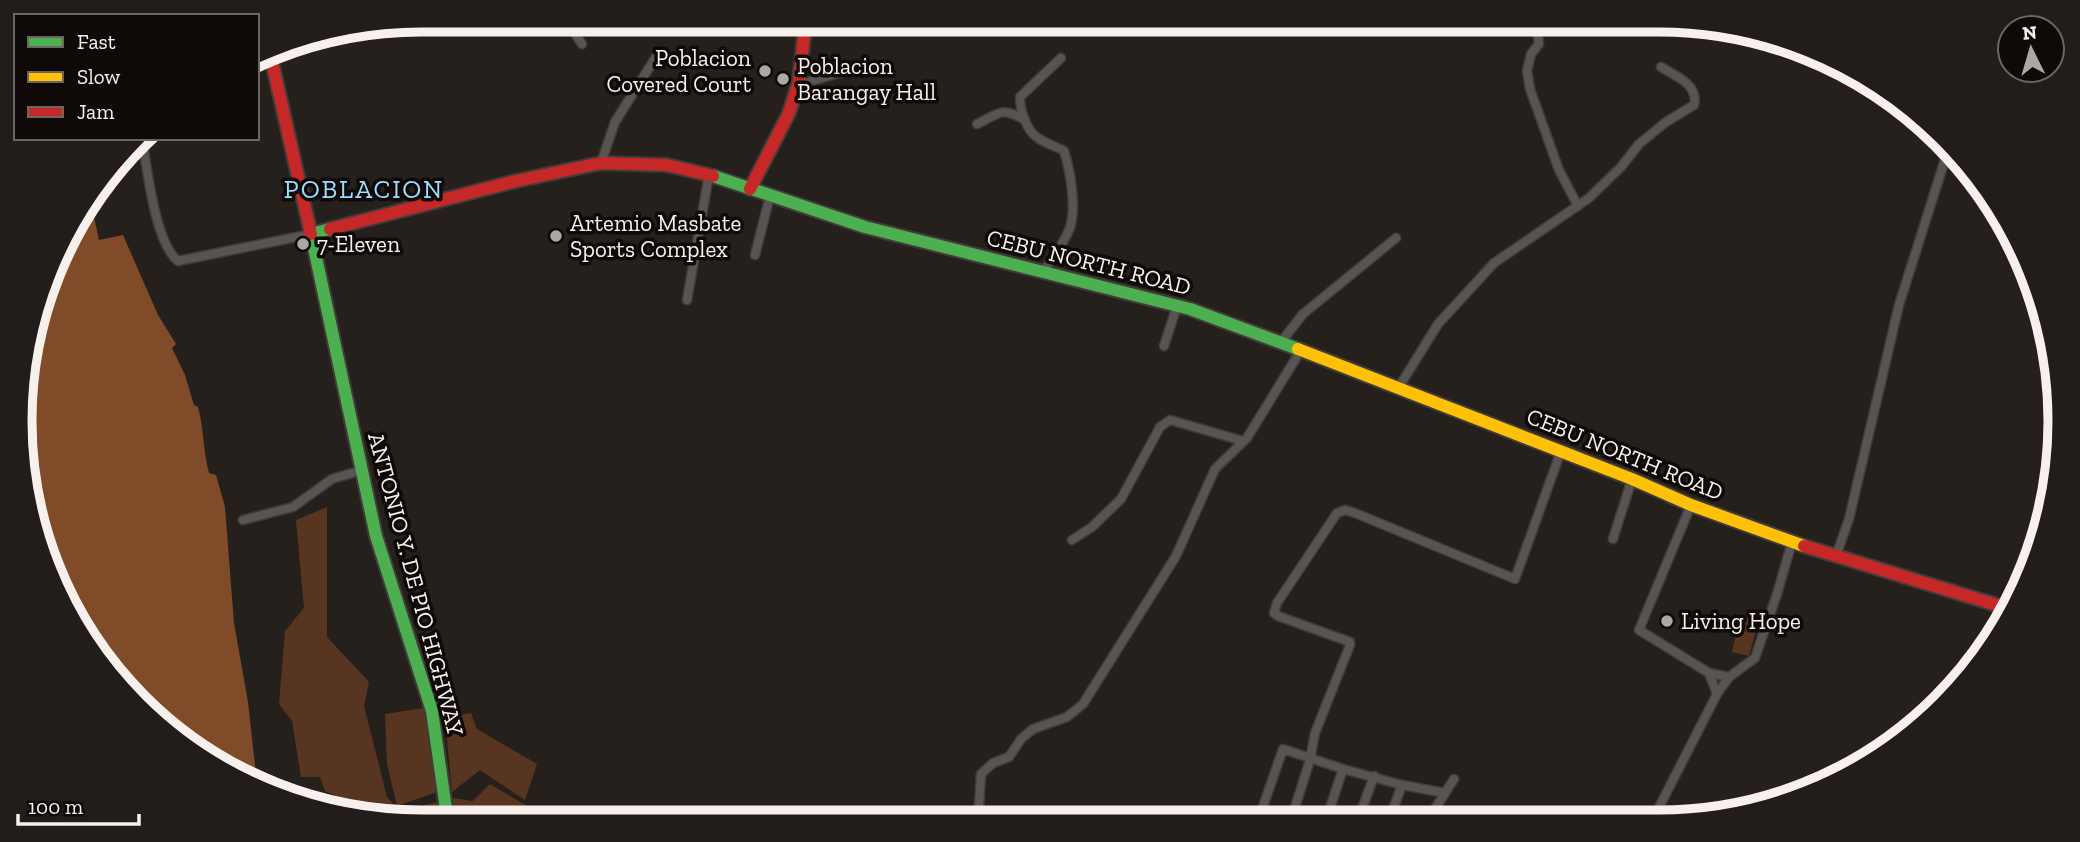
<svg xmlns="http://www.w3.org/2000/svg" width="2080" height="842" viewBox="0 0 2080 842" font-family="'Zilla Slab',serif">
	<rect width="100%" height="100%" fill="#26201d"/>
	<g fill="#573520">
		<polygon points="327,507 327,637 369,682 364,706 387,797 400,811 438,802 440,823 421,823 357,812 343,799 325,791 320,777 301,777 292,721 279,704 285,631 304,608 296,520"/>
		<polygon points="1741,614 1759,619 1749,656 1732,652"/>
		<polygon points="424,708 434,748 440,791 397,806 387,764 385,714"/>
		<polygon points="471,713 477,729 537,764 525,800 480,770 452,792 445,718"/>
		<polygon points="490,784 532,809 544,822 463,823 455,816 452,798 473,801"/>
	</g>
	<path fill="#7f4b28" d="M82 210 94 217 99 240 123 235 158 315 176 344 172 348 185 375 194 405 198 407C204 429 203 451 209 473L216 475 225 507 234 623 248 702 257 783 176 739 87 644 27 500 23 368 73 220Z"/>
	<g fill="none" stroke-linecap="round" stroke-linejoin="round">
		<g stroke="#413c39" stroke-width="11">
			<g id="street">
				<polyline points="570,19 574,32 582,44"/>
				<polyline points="658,19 667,29"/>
				<polyline points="1526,19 1538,36 1539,44 1531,54 1527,71 1530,89 1559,170 1578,206"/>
				<polyline points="260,59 424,19"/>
				<polyline points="798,85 856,68"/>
				<path d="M977 124C1000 113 1001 106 1025 120"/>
				<path d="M142 138C147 168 155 243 178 261L311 234"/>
				<polyline points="601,163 615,122 656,57"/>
				<polyline points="755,255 770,196"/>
				<path d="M1043 272C1051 260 1068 238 1071 224 1076 204 1070 170 1064 151 1056 146 1046 144 1038 138 1026 130 1020 111 1020 97L1061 58"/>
				<polyline points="687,300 709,175"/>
				<polyline points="1281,342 1303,314 1396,238"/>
				<polyline points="1164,346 1177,306"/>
				<path d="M1399 387 1438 324 1494 263 1589 198 1621 167 1639 144 1666 122 1694 105C1699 85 1676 76 1661 67"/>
				<polyline points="1691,505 1639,630 1709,673 1729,677"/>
				<polyline points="243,520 293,507 332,479 362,470"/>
				<polyline points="1613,539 1632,479"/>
				<polyline points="1072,540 1092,527 1121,499 1160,427 1170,420 1243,441"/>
				<polyline points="1836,556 1849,519 1899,305 1948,150"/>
				<polyline points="1709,673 1717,694"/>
				<polyline points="1653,819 1717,694 1729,677 1755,658 1777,594 1792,542"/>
				<polyline points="1275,820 1260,815 1283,749 1343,769 1402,785 1445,793 1454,779"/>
				<polyline points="1291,820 1310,760 1315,733 1350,645 1350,642 1278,616 1274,613 1277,603 1337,513 1345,510 1355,513 1515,579 1561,451"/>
				<polyline points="1326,820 1343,769"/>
				<polyline points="1358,820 1374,776"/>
				<polyline points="1389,820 1402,785"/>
				<polyline points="1428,820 1445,793"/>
				<polyline points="978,821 981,774 993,763 1009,757 1021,739 1033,729 1067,717 1083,704 1176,556 1215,469 1247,438 1301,350"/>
			</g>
		</g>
		<g stroke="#413c39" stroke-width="16">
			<g id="fast">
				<polyline points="713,176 865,227 1190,309 1298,349"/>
				<polyline points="330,229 311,234 376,536 432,711 448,823"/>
			</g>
		</g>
		<g stroke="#413c39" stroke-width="16">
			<polyline id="slow" points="1298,349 1632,479 1691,505 1804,546"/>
		</g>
		<g stroke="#413c39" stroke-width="16">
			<g id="jam">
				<polyline points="270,53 311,234"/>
				<polyline points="750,189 789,113 799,81 806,19"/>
				<polyline points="330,229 516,181 601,163 667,165 713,176"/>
				<polyline points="1804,546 2010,609"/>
			</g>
		</g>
		<use href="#street" stroke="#585451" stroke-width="8"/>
		<use href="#fast" stroke="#4caf50" stroke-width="12"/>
		<use href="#slow" stroke="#ffc107" stroke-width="12"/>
		<use href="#jam" stroke="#c62828" stroke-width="12"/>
	</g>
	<g fill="#aea7a4" stroke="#0f0a08" stroke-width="2.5">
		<circle cx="765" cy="71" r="7"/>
		<circle cx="783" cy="79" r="7"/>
		<circle cx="556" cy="236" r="7"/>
		<circle cx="303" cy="244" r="7"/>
		<circle cx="1667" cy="621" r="7"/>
	</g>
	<g text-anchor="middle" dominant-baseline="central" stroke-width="7" stroke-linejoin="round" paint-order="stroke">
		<g font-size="23" fill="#f8f0ec" stroke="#0f0a08" text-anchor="start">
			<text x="751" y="58" text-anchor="end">Poblacion<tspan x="751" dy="26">Covered Court</tspan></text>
			<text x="797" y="66">Poblacion<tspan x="797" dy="26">Barangay Hall</tspan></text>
			<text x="570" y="223">Artemio Masbate<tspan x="570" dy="26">Sports Complex</tspan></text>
			<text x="317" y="244">7-Eleven</text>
			<text x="1681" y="621">Living Hope</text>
		</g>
		<g font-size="23" fill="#f8f0ec" stroke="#0f0a08">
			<text transform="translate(1089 262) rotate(14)">CEBU NORTH ROAD</text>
			<text transform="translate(1625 454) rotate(22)">CEBU NORTH ROAD</text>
			<text transform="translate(416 584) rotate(75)">ANTONIO Y. DE PIO HIGHWAY</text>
		</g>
		<g font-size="26" letter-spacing="2" fill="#9dddff" stroke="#0f0a08">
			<text x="364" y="189">POBLACION</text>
		</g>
	</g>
	<path d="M0 0H2080V842H0ZM421 32H1659A389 389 0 0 1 2048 421V421A389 389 0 0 1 1659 810H421A389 389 0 0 1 32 421V421A389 389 0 0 1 421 32Z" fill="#221c1a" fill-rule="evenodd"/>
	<path fill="none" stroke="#f8f0ec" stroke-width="9" d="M421 32H1659A389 389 0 0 1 2048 421V421A389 389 0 0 1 1659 810H421A389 389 0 0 1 32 421V421A389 389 0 0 1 421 32Z"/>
	<rect x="14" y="14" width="245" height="126" fill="#0f0a08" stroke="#6c6663" stroke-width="2"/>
	<rect x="28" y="37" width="35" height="10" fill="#4caf50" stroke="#6c6663" stroke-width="2"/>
	<text x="77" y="49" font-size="21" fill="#f8f0ec">Fast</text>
	<rect x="28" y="72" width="35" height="10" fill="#ffc107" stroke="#6c6663" stroke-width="2"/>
	<text x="77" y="84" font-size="21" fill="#f8f0ec">Slow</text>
	<rect x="28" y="107" width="35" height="10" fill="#c62828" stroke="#6c6663" stroke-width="2"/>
	<text x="77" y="119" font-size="21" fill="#f8f0ec">Jam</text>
	<g transform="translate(2031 49) rotate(355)"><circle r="33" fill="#0f0a08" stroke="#6c6663" stroke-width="2"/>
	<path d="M0-5L12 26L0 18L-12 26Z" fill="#aea7a4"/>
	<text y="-10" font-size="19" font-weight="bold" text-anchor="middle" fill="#f8f0ec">N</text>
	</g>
	<path d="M18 814v10h121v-10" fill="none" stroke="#f8f0ec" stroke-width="3.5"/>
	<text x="28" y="814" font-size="21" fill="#f8f0ec" stroke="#0f0a08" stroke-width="5" paint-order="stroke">100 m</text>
</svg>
